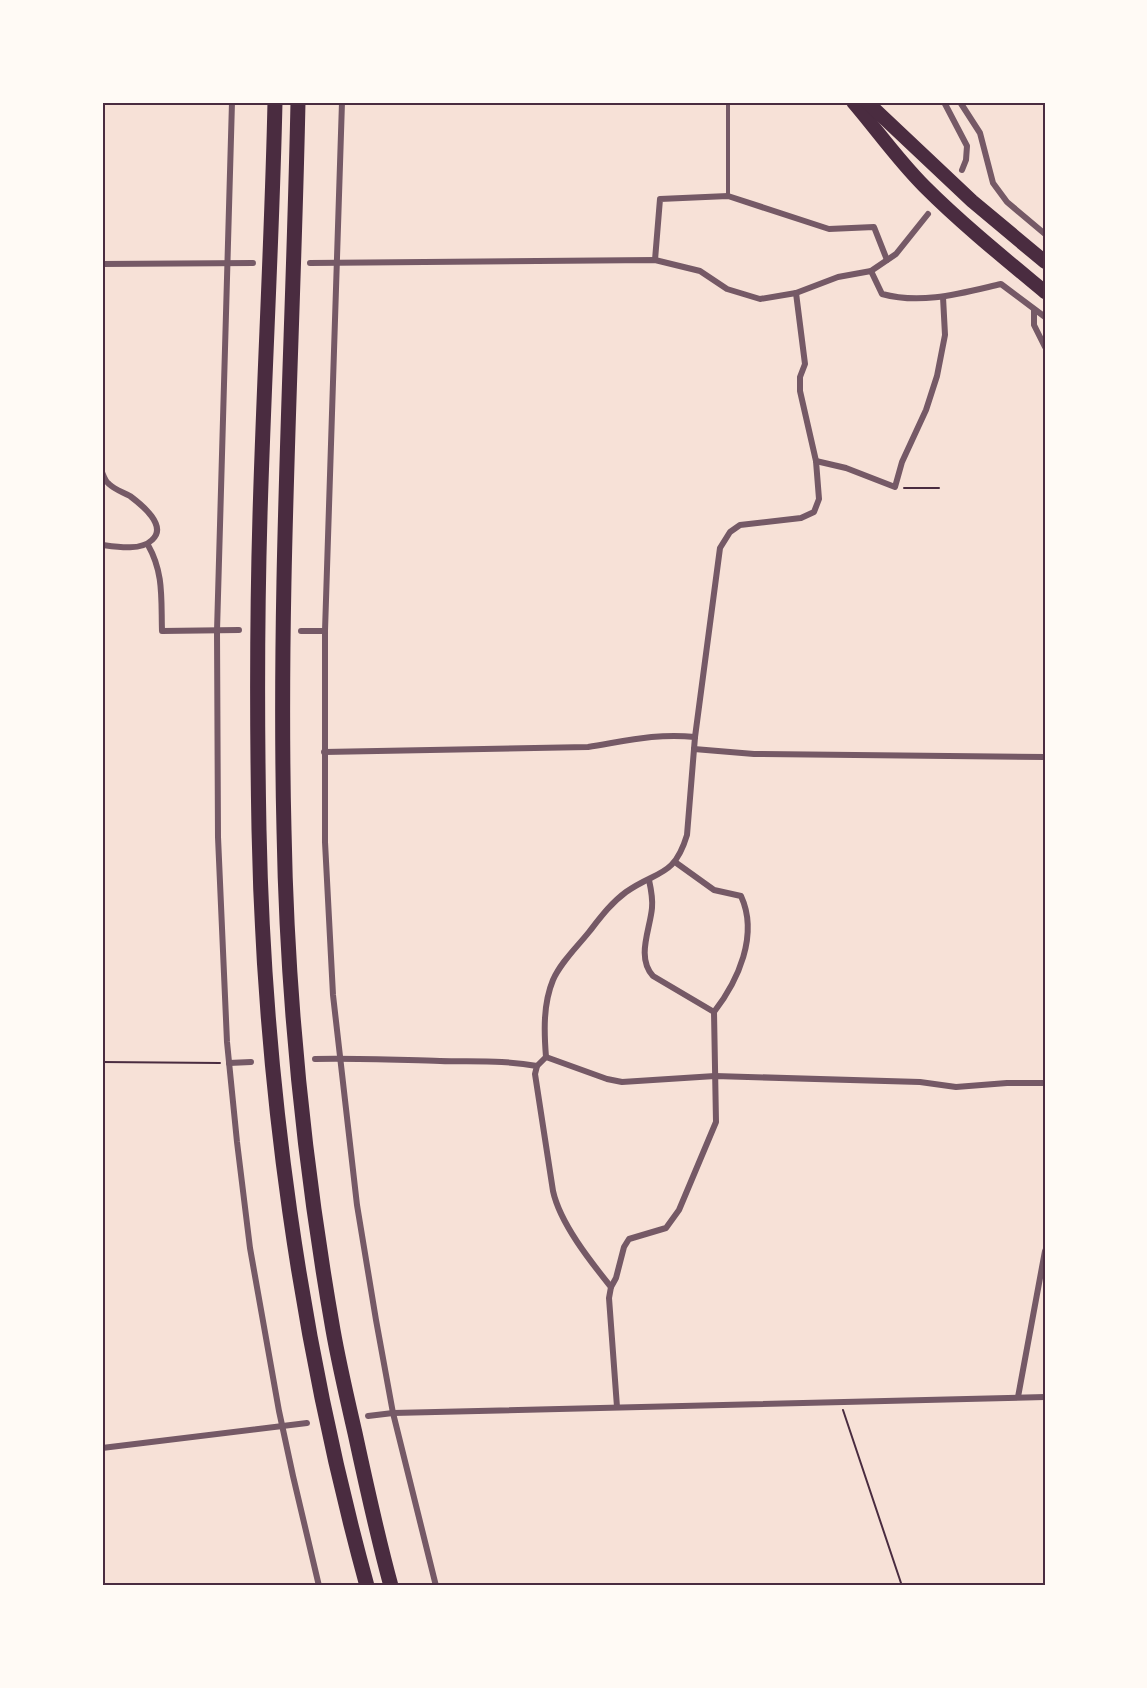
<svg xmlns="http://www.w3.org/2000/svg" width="1147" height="1688" viewBox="0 0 1147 1688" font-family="Manrope,sans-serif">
	<rect width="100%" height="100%" fill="#f7e1d7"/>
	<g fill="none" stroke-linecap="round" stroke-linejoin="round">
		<g stroke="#4a2c40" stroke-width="2">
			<polyline points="904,488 939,488"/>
			<polyline points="102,1062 220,1063"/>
			<polyline points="843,1410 902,1586"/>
		</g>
		<polyline stroke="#755966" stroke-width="4" points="728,102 728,195"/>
		<g stroke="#755966" stroke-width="6">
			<polyline points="232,102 217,631 218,837 227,1042 237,1142 250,1248 279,1411 293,1476 319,1586"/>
			<polyline points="342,102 325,631 325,842 333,995 357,1205 376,1320 393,1413 436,1586"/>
			<polyline points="944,102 967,146 966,160 962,170"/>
			<polyline points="960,102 980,133 993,183 1007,202 1045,234"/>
			<polyline points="655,260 660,199 728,196 829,229 874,227 887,260"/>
			<polyline points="310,263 655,260 700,271 727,289 760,299 796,293 838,277 871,271 896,254 928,214"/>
			<polyline points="102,264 253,263"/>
			<path d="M871 271 882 294C922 305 962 293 1001 284L1045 317"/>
			<polyline points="1034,310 1034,325 1045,347"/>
			<polyline points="816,461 846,468 895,487 902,462 926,410 937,376 945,335 943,297"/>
			<path d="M102 472C104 477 105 481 109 484 115 490 123 492 130 496 142 505 168 526 152 540 141 551 117 547 102 545"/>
			<path d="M148 545C164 573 161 599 162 631L239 630"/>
			<polyline points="301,631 325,631"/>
			<polyline points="694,749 754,754 1045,757"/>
			<path d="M324 752 588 747C626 741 656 733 695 737"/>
			<path d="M649 880C651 889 653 898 652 908 650 930 636 957 653 976L714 1012C738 981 759 935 741 896L714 890 675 862"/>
			<polyline points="546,1057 607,1079 622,1082 715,1076 920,1082 956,1087 1007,1083 1045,1083"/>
			<path d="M315 1059C356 1058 398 1060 440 1061 472 1062 505 1060 537 1066"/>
			<polyline points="229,1063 251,1062"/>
			<polyline points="611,1287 616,1278 624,1247 629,1239 666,1228 679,1210 716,1122 714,1012"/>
			<polyline points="1018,1397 1045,1251"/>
			<path d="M617 1407 609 1298 611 1287C590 1261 560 1223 553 1191L535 1074 537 1066 546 1057C544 1032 543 1004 553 980 561 962 577 947 589 932 600 918 611 903 626 892 657 870 674 878 687 835L695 737 720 548 730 532 740 525 801 518 814 512 819 499 816 461 800 391V377L805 364 796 293"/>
			<polyline points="368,1416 393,1413 1045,1397"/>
			<polyline points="102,1448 307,1423"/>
		</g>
		<g stroke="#4a2c40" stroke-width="14">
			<path d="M853 102C877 130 898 160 924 186 962 224 1004 258 1045 292"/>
			<polyline points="867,102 972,201 1045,262"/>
		</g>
		<g stroke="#4a2c40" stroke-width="15">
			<path d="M275 102C272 240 264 377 260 515 257 619 257 725 259 830 264 1083 300 1342 367 1586"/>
			<path d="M298 102C293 344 278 587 284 830 287 997 304 1165 333 1330 339 1364 347 1398 355 1433 366 1484 377 1535 391 1586"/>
		</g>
	</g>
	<rect width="1147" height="1688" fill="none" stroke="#fffaf5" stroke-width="207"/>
	<rect x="104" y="104" width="940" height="1480" fill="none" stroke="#4a2c40" stroke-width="2"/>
</svg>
